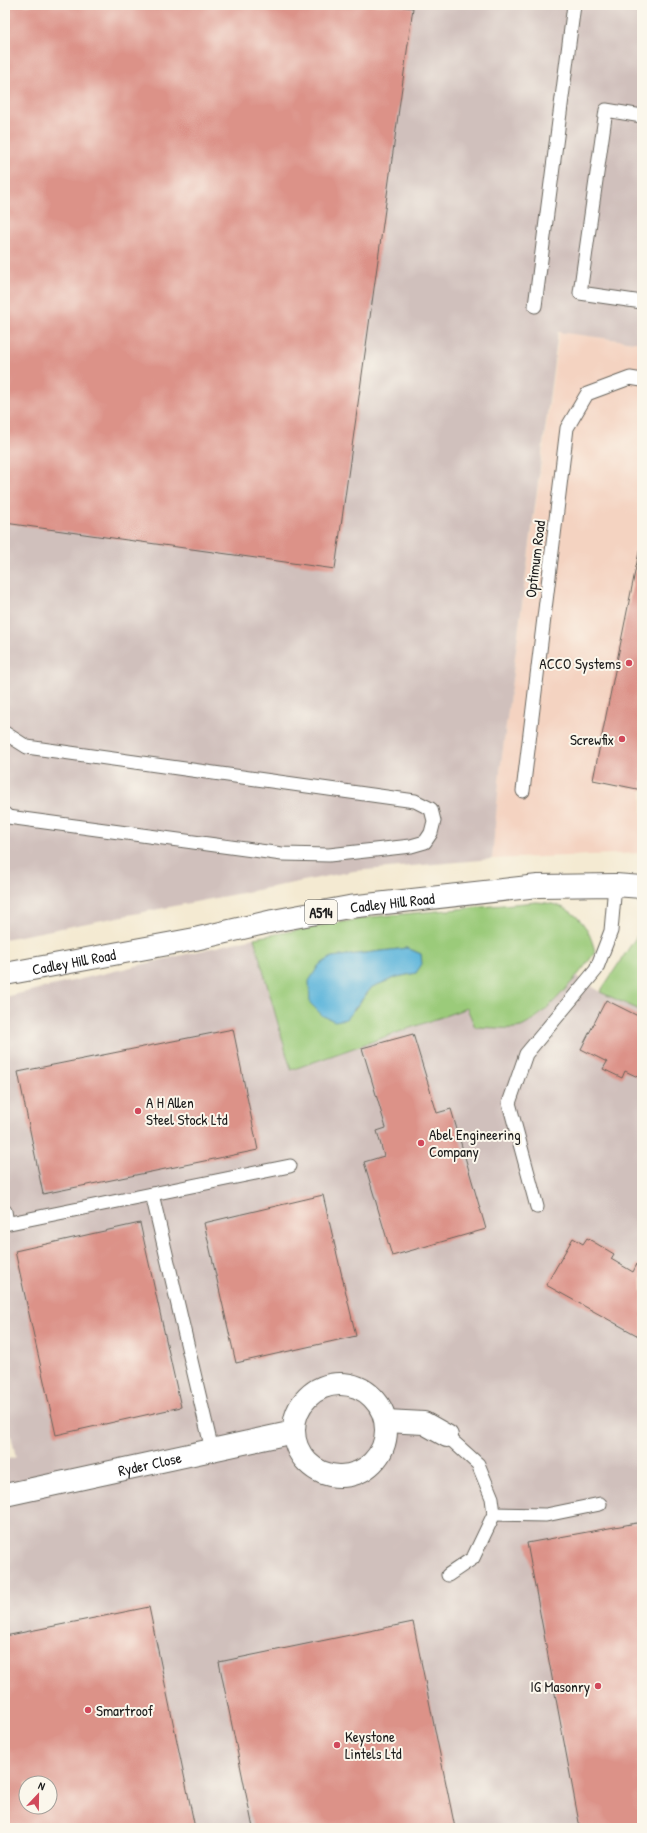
<svg xmlns="http://www.w3.org/2000/svg" width="647" height="1833" viewBox="0 0 647 1833" font-family="'Patrick Hand',sans-serif">
	<rect width="100%" height="100%" fill="#fbf7ec"/>
	<filter id="ink" filterUnits="userSpaceOnUse"><feTurbulence type="fractalNoise" baseFrequency=".025" numOctaves="2"/><feDisplacementMap in="SourceGraphic" scale="8" xChannelSelector="R" yChannelSelector="G"/><feConvolveMatrix kernelMatrix="1 2 1 2 8 2 1 2 1" color-interpolation-filters="sRGB"/></filter>
	<filter id="wash" filterUnits="userSpaceOnUse"><feTurbulence type="fractalNoise" baseFrequency=".012" numOctaves="4" result="noise"/><feDisplacementMap in="SourceGraphic" scale="16" xChannelSelector="R" yChannelSelector="G"/><feGaussianBlur stdDeviation="0.9" result="paint"/><feColorMatrix in="noise" values="0 0 0 0 0 0 0 0 0 0 0 0 0 0 0 0 0 1.4 0 .05"/><feComposite in="paint" operator="in"/></filter>
	<g filter="url(#wash)">
		<rect width="100%" height="100%" fill="#f4ead2"/>
		<polygon fill="#f4d3c1" points="559,332 642,343 642,853 492,859 500,771"/>
		<g fill="#d0c0bc" fill-rule="evenodd">
			<polygon points="5,5 642,5 642,343 558,332 500,771 492,859 354,871 5,939"/>
			<path d="M254 938 292 1070 467 1008 535 1020 577 976 600 992 642 1011V1828H5V1460L16 1457 5 1410V997ZM26 1783H50V1807H26Z"/>
		</g>
		<g fill="#9bcb7a" stroke="#5c744b" fill-rule="evenodd">
			<path d="M536 902C569 903 588 920 595 952 582 972 542 1019 521 1027 511 1030 487 1027 475 1027L467 1008 291 1070 254 938 371 917ZM407 948 421 954 416 973 397 977 372 987 354 1010 332 957Z"/>
			<polygon points="642,928 642,1011 600,992"/>
		</g>
		<polygon fill="#5eb6db" stroke="#3d697c" points="407,948 421,954 422,964 416,973 397,977 372,987 346,1019 335,1021 323,1016 310,1003 309,981 319,965 332,957"/>
		<g id="blocks">
			<g fill="#dc9288" fill-rule="evenodd">
				<polygon points="5,5 391,5 413,8 335,569 5,523"/>
				<polygon points="641,542 642,542 642,790 593,780"/>
				<polygon points="606,1000 642,1018 642,1079 625,1071 622,1078 603,1069 607,1062 581,1049"/>
				<polygon points="233,1029 258,1150 43,1194 18,1072"/>
				<polygon points="413,1034 437,1113 451,1109 486,1229 392,1256 364,1162 384,1156 377,1131 386,1128 362,1048"/>
				<polygon points="323,1195 356,1336 236,1363 204,1223"/>
				<polygon points="140,1223 181,1407 56,1435 15,1251"/>
				<polygon points="573,1238 583,1244 587,1238 614,1254 611,1259 633,1272 637,1264 642,1266 642,1338 546,1285"/>
				<polygon points="642,1522 642,1828 580,1828 527,1543"/>
				<path d="M149 1607 195 1828H5V1636ZM26 1783H50V1807H26Z"/>
				<polygon points="413,1622 455,1828 253,1828 219,1662"/>
			</g>
		</g>
	</g>
	<g filter="url(#ink)">
		<use href="#blocks" fill-opacity="0" stroke="#68645c" stroke-width="1"/>
		<g fill="none" stroke-linecap="round" stroke-linejoin="round">
			<g stroke="#68645c" stroke-width="15">
				<g id="service">
					<polyline points="642,116 606,110 580,293 642,302"/>
					<polyline points="535,306 574,5"/>
					<polyline points="5,733 27,747 415,801 431,809 434,821 431,833 425,842 411,846 329,855 282,854 8,817 5,814"/>
					<polyline points="523,791 567,428 587,394 630,378 642,380"/>
					<polyline points="152,1194 212,1450"/>
					<polyline points="537,1207 509,1103 526,1054 596,970 611,931 615,885"/>
					<polyline points="5,1211 7,1223"/>
					<polyline points="5,1224 290,1166"/>
					<polyline points="447,1436 478,1464 492,1498 494,1514 473,1558 448,1575"/>
					<polyline points="494,1514 546,1515 600,1504"/>
				</g>
			</g>
			<g stroke="#68645c" stroke-width="24">
				<g id="minor">
					<circle cx="340" cy="1430" r="46"/>
					<polyline points="386,1421 424,1423 447,1436"/>
					<path id="s1" d="M5 1495 294 1432"/>
				</g>
			</g>
			<g stroke="#68645c" stroke-width="24">
				<g id="primary">
					<path id="s2" d="M5 974 195 939 273 921 349 907 538 886 615 885 642 887"/>
				</g>
			</g>
			<use href="#service" stroke="#fff" stroke-width="13"/>
			<use href="#minor" stroke="#fff" stroke-width="22"/>
			<use href="#primary" stroke="#fff" stroke-width="22"/>
		</g>
	</g>
	<g fill="#d1495b" stroke="#fbf7ec" stroke-width="1.5">
		<circle cx="629" cy="663" r="4"/>
		<circle cx="622" cy="739" r="4"/>
		<circle cx="138" cy="1111" r="4"/>
		<circle cx="421" cy="1143" r="4"/>
		<circle cx="598" cy="1686" r="4"/>
		<circle cx="88" cy="1710" r="4"/>
		<circle cx="337" cy="1745" r="4"/>
	</g>
	<g text-anchor="middle" dominant-baseline="central" stroke-width="4" stroke-linejoin="round" paint-order="stroke">
		<rect fill="#fbf7ec" stroke="#5f5e5a" stroke-width="1" x="305" y="900" width="32" height="24" rx="3"/>
		<g font-size="14" font-weight="bold" fill="#1c1c1c">
			<text x="321" y="912">A514</text>
		</g>
		<g font-size="15" fill="#1c1c1c" stroke="#fbf7ec">
			<text transform="translate(535 559) rotate(-83)">Optimum Road</text>
			<text stroke="none"><textPath href="#s2" startOffset="394">Cadley Hill Road</textPath></text>
			<text stroke="none"><textPath href="#s2" startOffset="70">Cadley Hill Road</textPath></text>
			<text stroke="none"><textPath href="#s1" startOffset="148">Ryder Close</textPath></text>
		</g>
		<g font-size="15" fill="#1c1c1c" stroke="#fbf7ec" text-anchor="start">
			<text x="621" y="663" text-anchor="end">ACCO Systems</text>
			<text x="614" y="739" text-anchor="end">Screwfix</text>
			<text x="146" y="1102">A H Allen<tspan x="146" dy="17">Steel Stock Ltd</tspan></text>
			<text x="429" y="1134">Abel Engineering<tspan x="429" dy="17">Company</tspan></text>
			<text x="590" y="1686" text-anchor="end">IG Masonry</text>
			<text x="96" y="1710">Smartroof</text>
			<text x="345" y="1736">Keystone<tspan x="345" dy="17">Lintels Ltd</tspan></text>
		</g>
	</g>
	<rect width="647" height="1833" fill="none" stroke="#fbf7ec" stroke-width="20"/>
	<g transform="translate(38 1795) rotate(22)"><circle r="19" fill="#fbf7ec" stroke="#a29f99"/>
	<path d="M0-3L7 15L0 10L-7 15Z" fill="#d1495b"/>
	<text y="-6" font-size="11" font-weight="bold" text-anchor="middle" fill="#1c1c1c">N</text>
	</g>
</svg>
